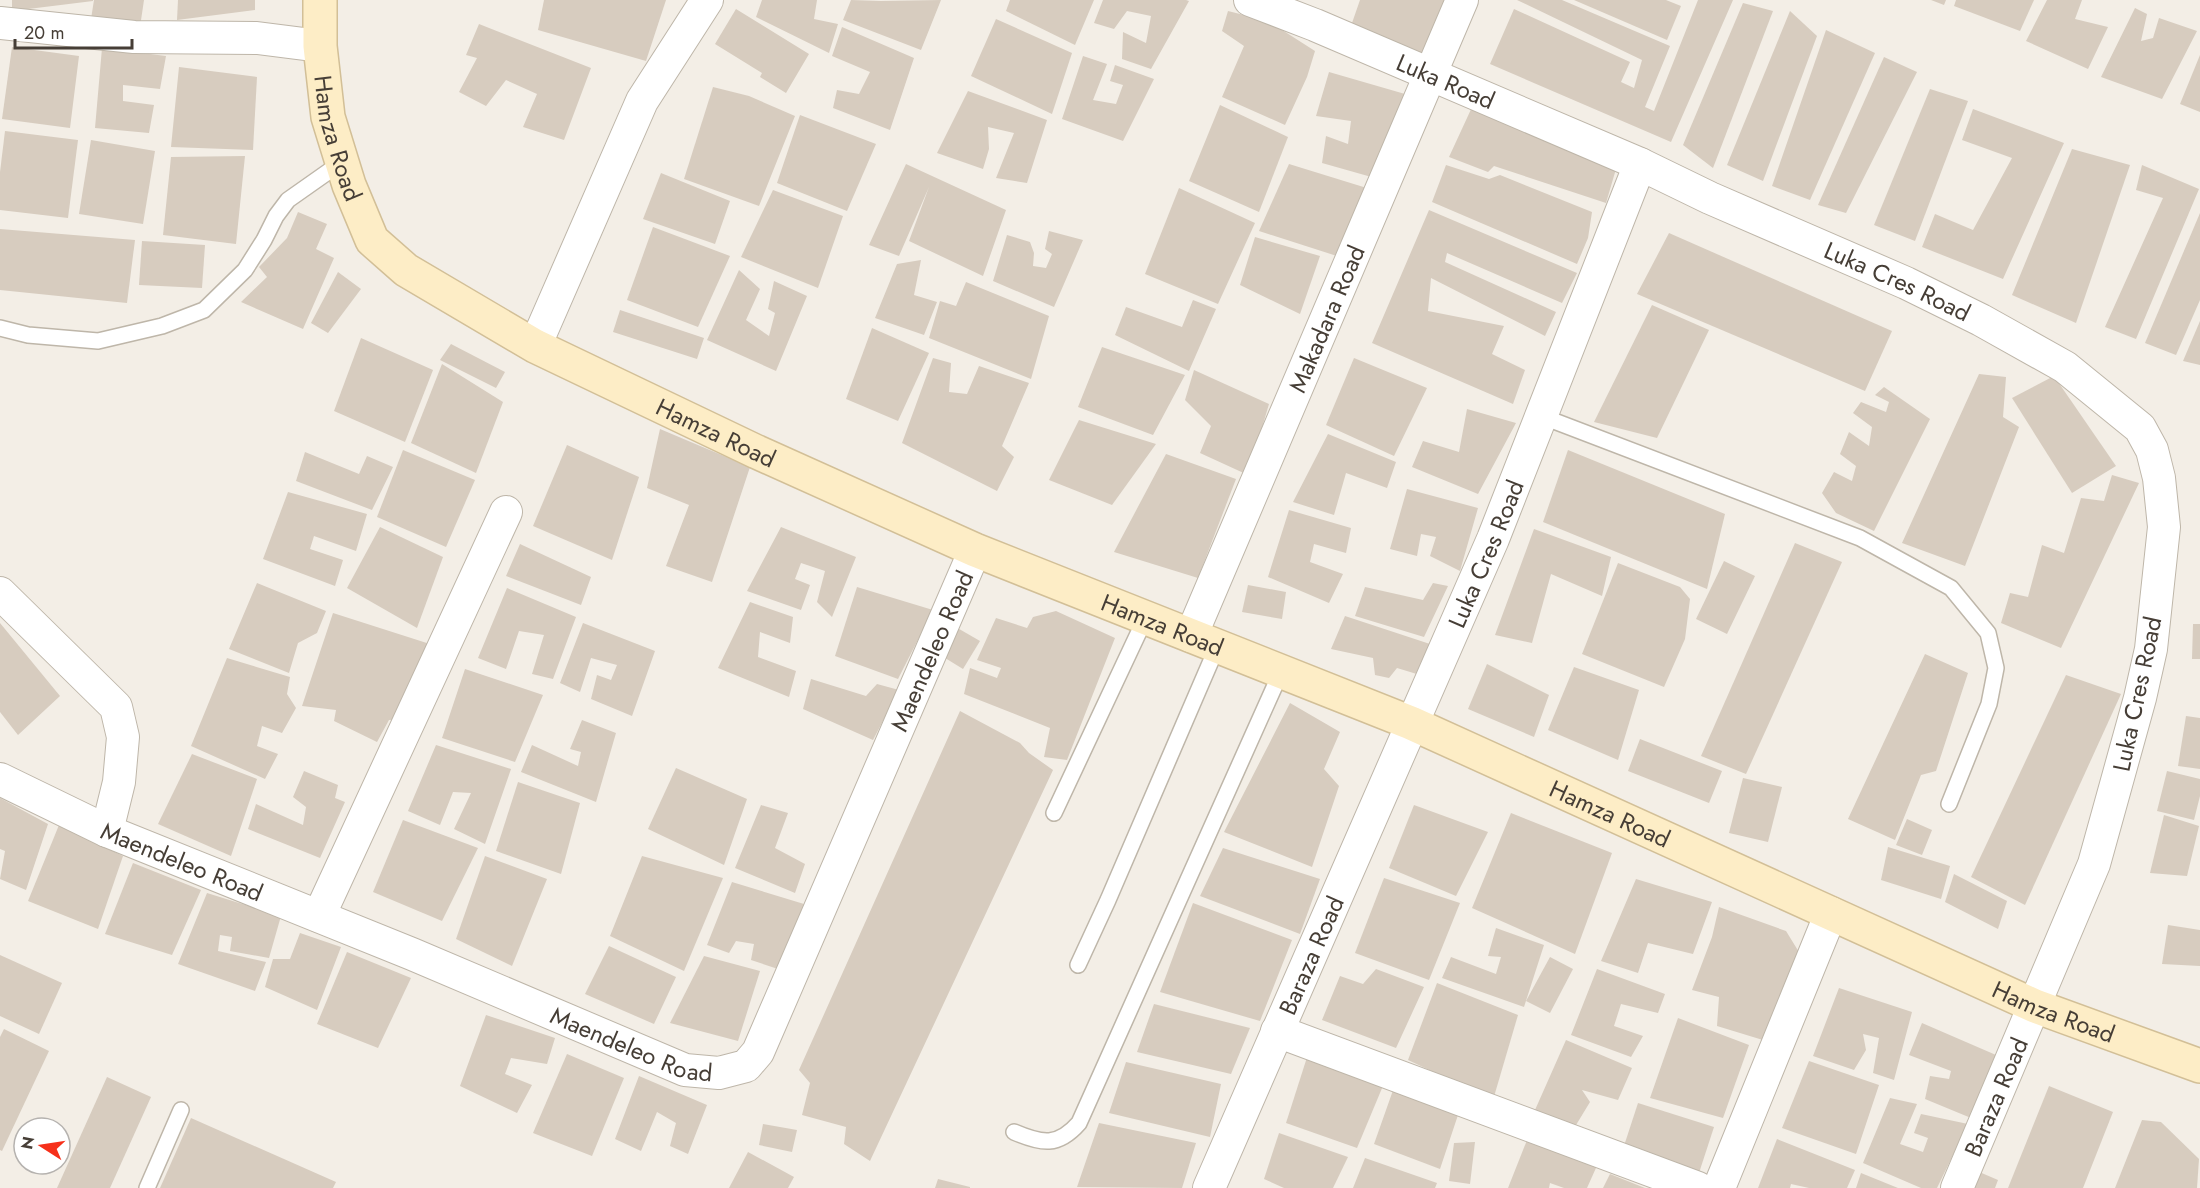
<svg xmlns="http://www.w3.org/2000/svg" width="2200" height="1188" viewBox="0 0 2200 1188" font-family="Jost,sans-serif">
	<rect width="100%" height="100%" fill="#f3eee6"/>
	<g fill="#d7ccbf">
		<polygon points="12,0 93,0 93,1 12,11"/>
		<polygon points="94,0 144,0 140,27 91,19"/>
		<polygon points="178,0 255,0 255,10 177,20"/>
		<polygon points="544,0 666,0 646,61 538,30"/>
		<polygon points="762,0 817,0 814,19 838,24 829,53 756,17"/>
		<polygon points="851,0 881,1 941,0 921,50 843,20"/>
		<polygon points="1010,0 1094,0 1075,45 1006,11"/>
		<polygon points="1103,0 1186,0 1189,1 1151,69 1122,59 1123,32 1146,43 1151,16 1127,11 1114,29 1094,23"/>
		<polygon points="1360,0 1448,0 1425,57 1352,23"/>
		<polygon points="1517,0 1562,0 1670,46 1645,107 1654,111 1698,0 1733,0 1671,142 1490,64 1514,9 1630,62 1621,82 1634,88 1642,60"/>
		<polygon points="1574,0 1666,0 1681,6 1667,40"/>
		<polygon points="1931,0 1946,0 1944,5"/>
		<polygon points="1956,0 2034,0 2020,31 1954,6"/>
		<polygon points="2047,0 2082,0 2075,19 2108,27 2088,69 2026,41"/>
		<polygon points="1743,3 1773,11 1713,168 1683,145"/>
		<polygon points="2135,8 2147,14 2141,41 2153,38 2159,18 2197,31 2162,99 2101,77"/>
		<polygon points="736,9 809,54 786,93 760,77 762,73 715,44"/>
		<polygon points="1228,11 1268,21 1315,51 1307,77 1285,125 1222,97 1244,46 1222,31"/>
		<polygon points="1790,11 1817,36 1763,181 1727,165"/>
		<polygon points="996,19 1072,53 1052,114 971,76"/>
		<polygon points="479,24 591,68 564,140 523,127 537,94 506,80 486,106 459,92 477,58 466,55"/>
		<polygon points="842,27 914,58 890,130 833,108 837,90 859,94 870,72 832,56"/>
		<polygon points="1826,30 1875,53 1810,200 1772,186"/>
		<polygon points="12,47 79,56 70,128 2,119"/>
		<polygon points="102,48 166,56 160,89 123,85 123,101 154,105 149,133 95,128"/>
		<polygon points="2200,55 2200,112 2180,104"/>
		<polygon points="1083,56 1107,64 1093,100 1116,104 1123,85 1110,81 1115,65 1154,79 1123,141 1062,119"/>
		<polygon points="1884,57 1917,72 1846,213 1818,205"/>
		<polygon points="179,67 257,77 253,150 171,147"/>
		<polygon points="1329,72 1405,94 1375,178 1322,163 1326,136 1348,144 1351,121 1316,116"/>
		<polygon points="713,87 749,96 795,116 759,206 684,179"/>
		<polygon points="1930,89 1968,101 1915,241 1874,225"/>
		<polygon points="968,91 1047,120 1027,183 996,178 1014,133 988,127 989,149 983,169 937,153"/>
		<polygon points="1220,105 1288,137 1259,212 1189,181"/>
		<polygon points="1473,105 1616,169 1606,203 1494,166 1488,172 1449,157"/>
		<polygon points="1973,109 2064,143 2003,279 1922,247 1935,214 1973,230 2012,158 1962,140"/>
		<polygon points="800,115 876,144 847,211 777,183"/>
		<polygon points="5,131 78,140 68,218 0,210 0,172"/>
		<polygon points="91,140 155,151 143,224 79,214"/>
		<polygon points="2072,149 2130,165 2076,323 2012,295"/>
		<polygon points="245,156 236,244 163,235 171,157"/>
		<polygon points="906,164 1006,210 983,276 909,241 929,187 899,256 869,245"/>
		<polygon points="1289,164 1370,189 1340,257 1259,231"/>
		<polygon points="1446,165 1489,179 1500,175 1592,212 1588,238 1577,264 1432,202"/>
		<polygon points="2142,165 2199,189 2136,339 2105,327 2163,198 2136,190"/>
		<polygon points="661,173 730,201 715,244 643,219"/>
		<polygon points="1179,188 1255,223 1218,304 1145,274"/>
		<polygon points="773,190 843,216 818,288 741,257"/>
		<polygon points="1429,210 1577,273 1562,303 1447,253 1445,262 1556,312 1545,336 1431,278 1428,311 1504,326 1492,354 1525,370 1513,404 1372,343"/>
		<polygon points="298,212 327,224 316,249 334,258 303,329 241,302 267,277 259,267 287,238"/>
		<polygon points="2200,213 2200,300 2176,355 2145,343"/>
		<polygon points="653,227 730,256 698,327 627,300"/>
		<polygon points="0,229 135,240 127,303 0,290"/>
		<polygon points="1049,231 1083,240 1054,307 993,281 1007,235 1030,242 1034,253 1033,266 1046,268 1052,254 1045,249"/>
		<polygon points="1669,233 1892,331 1865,391 1637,294"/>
		<polygon points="1255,237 1320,256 1300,314 1240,285"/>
		<polygon points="142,241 205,245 202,288 139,285"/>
		<polygon points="921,260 914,295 937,302 924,335 875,318 897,264"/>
		<polygon points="739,270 760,289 746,320 769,336 775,313 768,309 774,281 807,296 776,371 707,340"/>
		<polygon points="338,272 361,289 328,333 311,323"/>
		<polygon points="966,282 1049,316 1031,379 929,338 940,301 956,306"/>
		<polygon points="1193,300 1216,309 1189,371 1115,335 1126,307 1182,327"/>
		<polygon points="1652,305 1709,330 1657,438 1594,422"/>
		<polygon points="620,310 704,338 697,359 613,332"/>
		<polygon points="2200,321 2200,365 2183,361"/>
		<polygon points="872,328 929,353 898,421 846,399"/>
		<polygon points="361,338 433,370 405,442 334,411"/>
		<polygon points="451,344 505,372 496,388 440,360"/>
		<polygon points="1102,347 1185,375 1153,435 1078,407"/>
		<polygon points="933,358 951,363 949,392 967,394 979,366 1029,383 1002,446 1014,457 997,491 902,443"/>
		<polygon points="1354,358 1427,388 1394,456 1326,425"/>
		<polygon points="442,364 503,402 476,473 411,443"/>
		<polygon points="1194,370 1269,404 1248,475 1200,453 1211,426 1185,400"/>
		<polygon points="1979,374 2006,377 2003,417 2019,427 1965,566 1902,543"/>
		<polygon points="2054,376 2116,466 2072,493 2012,398"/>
		<polygon points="1884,387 1930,419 1874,531 1836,513 1822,493 1834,472 1852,481 1856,466 1840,454 1849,432 1869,446 1872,427 1853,413 1861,402 1886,412 1889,402 1875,395"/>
		<polygon points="1467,409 1516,423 1478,494 1412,467 1423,441 1459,452"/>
		<polygon points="1079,420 1156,444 1112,505 1049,480"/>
		<polygon points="660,429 750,467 712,582 666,566 689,505 647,488"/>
		<polygon points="1328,434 1396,462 1387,488 1346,473 1334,515 1293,502"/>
		<polygon points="567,445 639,477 612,560 533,526"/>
		<polygon points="403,450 475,480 446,547 377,517"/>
		<polygon points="1568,450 1725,514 1707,589 1543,522"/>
		<polygon points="305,452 359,474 367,456 393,467 372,510 296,481"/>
		<polygon points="1166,454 1236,479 1198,578 1114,552"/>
		<polygon points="2112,475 2139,483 2061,648 2001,623 2010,593 2028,597 2042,545 2064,553 2081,498 2104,501"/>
		<polygon points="1407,489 1478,508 1460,571 1430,556 1436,537 1421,534 1417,556 1390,549"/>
		<polygon points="288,492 367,514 356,551 314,536 310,549 343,560 335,586 263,559"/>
		<polygon points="1289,510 1351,528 1346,553 1314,544 1310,562 1343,574 1329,603 1268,577"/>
		<polygon points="380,527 443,557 417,628 347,588"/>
		<polygon points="781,527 856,557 832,617 817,602 825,571 801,563 795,579 810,585 801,610 747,591"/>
		<polygon points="1534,529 1611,557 1602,596 1551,574 1532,643 1495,635"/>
		<polygon points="1795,543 1842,562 1746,774 1701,756"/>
		<polygon points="520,544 591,577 581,605 506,576"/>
		<polygon points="1724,561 1755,576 1727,634 1696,619"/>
		<polygon points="1618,563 1680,587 1690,599 1685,639 1664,687 1582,654"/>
		<polygon points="257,583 326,611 317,633 298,643 289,673 229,649"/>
		<polygon points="1433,583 1448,586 1424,637 1355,616 1365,587 1423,600"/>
		<polygon points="1248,585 1286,592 1282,619 1242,612"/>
		<polygon points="857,587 933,610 898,679 835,656"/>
		<polygon points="507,588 576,617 553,679 532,674 544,635 519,631 506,669 478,658"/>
		<polygon points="750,602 793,617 790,643 760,632 758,657 796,671 789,697 718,668"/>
		<polygon points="1056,611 1115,638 1067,760 1044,757 1050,728 964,694 970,668 997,678 1001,668 977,660 996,618 1027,628 1033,617"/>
		<polygon points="333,613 433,645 406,719 389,720 377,742 334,721 336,710 302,706"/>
		<polygon points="1345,616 1430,644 1420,675 1397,668 1389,678 1375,675 1373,658 1331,649"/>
		<polygon points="0,623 60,696 18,735 0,712"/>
		<polygon points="583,623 655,651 632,716 591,699 597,675 611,680 617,665 591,658 580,692 560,683"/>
		<polygon points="2193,624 2200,624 2200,659 2192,659"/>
		<polygon points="954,626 980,641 963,669 937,653"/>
		<polygon points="1925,654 1968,673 1936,771 1921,775 1895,840 1848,819"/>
		<polygon points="227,658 290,677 287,694 296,708 282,733 262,726 257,746 278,754 265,779 191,746"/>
		<polygon points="1487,664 1549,695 1534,737 1468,709"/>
		<polygon points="1574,667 1639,690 1618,760 1548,730"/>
		<polygon points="465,669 543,695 515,762 442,738"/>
		<polygon points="2066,675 2121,694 2025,905 1971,877"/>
		<polygon points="811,679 866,696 877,684 899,690 873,740 803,709"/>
		<polygon points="1290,703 1340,732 1324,769 1339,786 1312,867 1224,832"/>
		<polygon points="960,711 1020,743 1029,753 1053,770 870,1161 844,1144 846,1127 802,1115 810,1083 799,1070"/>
		<polygon points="2186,716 2200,718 2200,769 2178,766"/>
		<polygon points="582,720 616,733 596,802 521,772 532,745 578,766 581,752 570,749"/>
		<polygon points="1640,739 1722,771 1709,803 1628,771"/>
		<polygon points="436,745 511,769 485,844 454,829 471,793 453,792 440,825 408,811"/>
		<polygon points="192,754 257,779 231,856 158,824"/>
		<polygon points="676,768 747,799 724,865 648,829"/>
		<polygon points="304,771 338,785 335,798 345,802 320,858 248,829 256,804 303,825 306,807 293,797"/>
		<polygon points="2167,771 2200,779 2200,796 2194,820 2157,811"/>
		<polygon points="1743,778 1782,787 1768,842 1729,833"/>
		<polygon points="518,782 580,803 561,874 496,851"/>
		<polygon points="0,798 48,824 26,890 0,879 5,851 0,849"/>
		<polygon points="761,805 788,813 775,848 805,864 795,893 735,868"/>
		<polygon points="1414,805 1488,832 1456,896 1389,868"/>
		<polygon points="1511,813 1612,853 1575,954 1472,908"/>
		<polygon points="2164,815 2199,826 2187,876 2150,873"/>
		<polygon points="1907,819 1932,830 1922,855 1896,845"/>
		<polygon points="403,820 478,848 442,921 373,892"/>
		<polygon points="59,825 123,856 98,929 28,901"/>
		<polygon points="1888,847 1950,866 1941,899 1881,880"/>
		<polygon points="1223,848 1320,879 1300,934 1200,896"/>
		<polygon points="485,856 547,879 512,966 456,939"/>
		<polygon points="642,856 723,878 684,971 610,936"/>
		<polygon points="133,863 201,890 172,955 105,934"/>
		<polygon points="1954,874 2007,901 1998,929 1945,902"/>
		<polygon points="1384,878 1460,903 1429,980 1355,953"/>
		<polygon points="1636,879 1712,902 1693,954 1648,943 1638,973 1601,961"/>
		<polygon points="732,882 804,904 781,970 751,960 754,944 736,941 729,953 707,945"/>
		<polygon points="207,893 281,916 269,958 230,951 232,937 220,935 218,951 266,962 255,991 178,964"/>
		<polygon points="1193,903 1292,940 1260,1021 1160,992"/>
		<polygon points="1719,907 1786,931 1802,957 1776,1044 1717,1026 1719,997 1692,990 1712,937"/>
		<polygon points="2168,925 2200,930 2200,966 2162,964"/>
		<polygon points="1496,928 1544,945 1524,1007 1442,978 1451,957 1496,974 1501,957 1488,956"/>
		<polygon points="300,933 341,947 317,1010 265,987 273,959 290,959"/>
		<polygon points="609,946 676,977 654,1024 585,994"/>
		<polygon points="347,952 411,978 378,1048 317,1024"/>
		<polygon points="0,955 62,983 39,1034 0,1016"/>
		<polygon points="704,956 760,971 738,1041 670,1023"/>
		<polygon points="1550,957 1573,969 1550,1013 1526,1001"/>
		<polygon points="1376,969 1424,987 1396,1048 1322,1020 1340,976 1363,984"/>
		<polygon points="1597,969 1665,994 1658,1013 1621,1004 1614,1026 1643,1036 1631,1057 1571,1035"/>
		<polygon points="1437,983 1518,1015 1493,1100 1408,1060"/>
		<polygon points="1839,988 1912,1012 1894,1080 1873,1073 1879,1038 1863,1034 1866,1050 1854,1070 1813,1056"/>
		<polygon points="1154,1004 1250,1028 1231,1074 1137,1052"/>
		<polygon points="486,1015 555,1038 547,1064 511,1058 505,1074 532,1085 517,1113 460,1086"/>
		<polygon points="1678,1018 1749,1045 1723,1118 1650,1098"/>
		<polygon points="1922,1023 1996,1055 1971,1118 1925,1099 1930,1076 1949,1079 1951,1071 1909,1055"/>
		<polygon points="4,1029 49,1051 2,1151 0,1150 0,1037"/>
		<polygon points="1566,1040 1632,1068 1618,1100 1582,1090 1590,1102 1573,1130 1535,1110"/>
		<polygon points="1309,1051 1385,1081 1357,1148 1286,1123"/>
		<polygon points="567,1054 624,1078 592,1156 533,1133"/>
		<polygon points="1809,1061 1879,1085 1856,1154 1782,1128"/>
		<polygon points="1126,1062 1221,1084 1210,1137 1109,1113"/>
		<polygon points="639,1076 707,1105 688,1154 670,1146 676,1123 657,1112 641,1151 615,1139"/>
		<polygon points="107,1077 151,1097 110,1188 57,1188"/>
		<polygon points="1397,1079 1461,1106 1440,1169 1374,1144"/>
		<polygon points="2049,1086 2113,1112 2083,1188 2008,1188"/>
		<polygon points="1890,1098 1917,1104 1900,1144 1923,1152 1928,1138 1914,1133 1921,1114 1968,1124 1937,1188 1921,1188 1863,1163"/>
		<polygon points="1638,1103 1714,1127 1698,1176 1622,1152"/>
		<polygon points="191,1118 336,1182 333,1188 160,1188"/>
		<polygon points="2142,1120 2161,1122 2199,1159 2197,1188 2115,1188"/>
		<polygon points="1099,1123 1196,1143 1182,1188 1077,1187"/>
		<polygon points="763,1124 797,1130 792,1152 759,1145"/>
		<polygon points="1531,1130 1600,1159 1587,1188 1564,1188 1550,1183 1549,1188 1508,1188"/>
		<polygon points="1279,1133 1348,1157 1333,1188 1284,1188 1264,1179"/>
		<polygon points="1777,1139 1855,1170 1847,1188 1809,1188 1791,1184 1790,1188 1758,1188"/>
		<polygon points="1475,1142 1470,1184 1449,1181 1454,1143"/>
		<polygon points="748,1152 794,1177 788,1188 729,1188"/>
		<polygon points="1365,1158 1437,1183 1435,1188 1353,1188"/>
		<polygon points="1977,1171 1998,1180 1995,1188 1971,1188"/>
		<polygon points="1861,1173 1898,1188 1856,1188"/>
		<polygon points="1610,1174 1645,1188 1603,1188"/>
		<polygon points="938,1179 970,1187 970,1188 935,1188"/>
	</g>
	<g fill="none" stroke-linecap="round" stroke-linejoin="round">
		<g stroke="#beb6a9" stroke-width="18">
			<g id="lane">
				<polyline points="0,328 28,335 98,341 162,326 204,310 245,270 264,240 276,216 288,200 342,162"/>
				<polyline points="1541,416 1860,538 1951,588 1988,633 1996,668 1989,704 1949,804"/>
				<polyline points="1054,813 1145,619"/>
				<polyline points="1078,965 1108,900 1217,647"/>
				<path d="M1014 1132C1042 1144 1058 1147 1079 1123L1281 672"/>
				<polyline points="147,1188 181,1110"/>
			</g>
		</g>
		<g stroke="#beb6a9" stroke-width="34">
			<g id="street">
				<path id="s1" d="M1250 0 1315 25 1640 164"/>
				<polyline points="0,23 134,37 257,38 320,46"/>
				<polyline points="535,346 642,101 707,0"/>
				<polyline points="0,593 116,707 123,737 119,782 107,831"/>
				<path id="s2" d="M1191 636 1462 0"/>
				<path id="s3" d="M0 779 107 831 412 954 685 1070 719 1073 746 1066 758 1052 975 550"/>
				<polyline points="319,916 506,512"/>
				<polyline points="1277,1031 1698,1188"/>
				<path id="s4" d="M1209 1188 1493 539 1640 164 1710 198 1906 283 1981 320 2065 367 2140 428 2152 450 2159 478 2164 527 2151 649 2140 698 2094 864 1957 1188"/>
				<polyline points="1719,1188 1831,913"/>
			</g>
		</g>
		<g stroke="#d2bf97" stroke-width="36">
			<g id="secondary">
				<path id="s5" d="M320 0V46L328 117 349 185 372 240 406 270 535 346 757 452 975 550 1411 723 2035 1006 2200 1066"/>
			</g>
		</g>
		<use href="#lane" stroke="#fff" stroke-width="15"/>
		<use href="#street" stroke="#fff" stroke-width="32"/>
		<use href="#secondary" stroke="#fdedc6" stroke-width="33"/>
	</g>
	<g text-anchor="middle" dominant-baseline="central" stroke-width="5" stroke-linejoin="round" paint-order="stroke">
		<g font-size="24" fill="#463e36" stroke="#fff">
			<text stroke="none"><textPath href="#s1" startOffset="212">Luka Road</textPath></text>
			<text stroke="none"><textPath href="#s5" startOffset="140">Hamza Road</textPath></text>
			<text stroke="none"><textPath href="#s4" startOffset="1394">Luka Cres Road</textPath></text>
			<text stroke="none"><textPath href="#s2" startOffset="345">Makadara Road</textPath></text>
			<text stroke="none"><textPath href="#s5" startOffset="644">Hamza Road</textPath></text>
			<text stroke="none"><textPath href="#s4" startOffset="692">Luka Cres Road</textPath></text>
			<text stroke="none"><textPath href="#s5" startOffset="1130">Hamza Road</textPath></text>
			<text stroke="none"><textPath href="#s3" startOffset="1262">Maendeleo Road</textPath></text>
			<text transform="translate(2137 694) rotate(-78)">Luka Cres Road</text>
			<text stroke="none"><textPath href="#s5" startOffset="1616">Hamza Road</textPath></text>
			<text stroke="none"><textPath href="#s3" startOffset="200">Maendeleo Road</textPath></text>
			<text stroke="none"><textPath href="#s4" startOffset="254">Baraza Road</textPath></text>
			<text stroke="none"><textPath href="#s5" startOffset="2102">Hamza Road</textPath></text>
			<text stroke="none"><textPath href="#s3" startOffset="686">Maendeleo Road</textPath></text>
			<text transform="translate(1996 1097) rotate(-67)">Baraza Road</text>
		</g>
	</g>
	<g transform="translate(42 1146) rotate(282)"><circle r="28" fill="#ffffff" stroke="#b5b2af" stroke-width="1.5"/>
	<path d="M0-4.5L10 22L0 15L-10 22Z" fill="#f6301a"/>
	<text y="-9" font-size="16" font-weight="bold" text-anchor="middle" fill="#463e36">N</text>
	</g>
	<path d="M15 39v9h117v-9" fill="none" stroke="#463e36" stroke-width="3"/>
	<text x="24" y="39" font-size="18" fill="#463e36" stroke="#ffffff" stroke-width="4.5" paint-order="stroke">20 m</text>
</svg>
